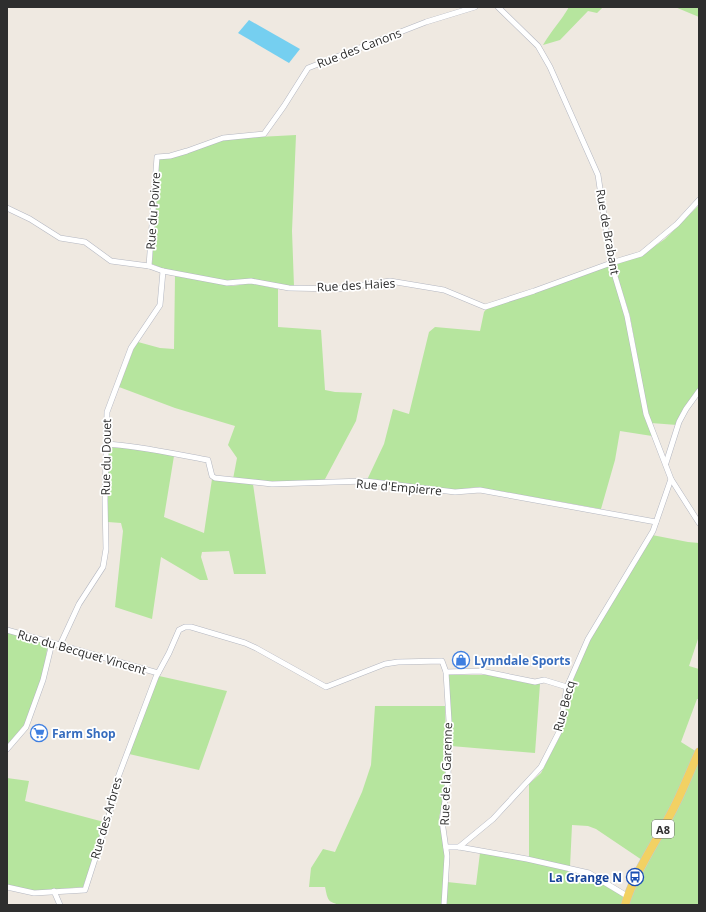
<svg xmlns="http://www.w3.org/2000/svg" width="706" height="912" viewBox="0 0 706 912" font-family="'Open Sans',sans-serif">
	<rect width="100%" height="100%" fill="#efe9e1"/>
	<g fill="#b6e59e">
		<path d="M569 7H603L597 13 588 11 560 40 543 45C551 31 561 21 569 7Z"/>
		<polygon points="675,7 699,7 699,17"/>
		<polygon points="296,135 292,231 294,286 231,282 166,270 152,264 159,159 171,158 225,139"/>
		<polygon points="699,205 699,387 681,415 677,425 651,423 646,403 630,316 614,265 642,255 665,239"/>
		<polygon points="608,266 611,268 628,329 642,406 652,436 620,431 615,460 601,509 477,487 456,490 367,480 384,444 393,409 409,414 429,332 435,327 480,331 484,312 487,308"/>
		<path d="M175 276 233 286 251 283 278 289V327L321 330 325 390 335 392 362 393 356 421 324 481C293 483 263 482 233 479L237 458 228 445 235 426 175 408 119 387 134 348 138 342 160 348 174 349Z"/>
		<polygon points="108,447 137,449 174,456 164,517 204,533 212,479 253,484 266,574 234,574 229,551 202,552 201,557 208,580 200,580 161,557 152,619 115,607 123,531 121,523 108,522 107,497"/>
		<polygon points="652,535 688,542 699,543 699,639 698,639 689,666 699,669 699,699 697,699 681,742 697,752 668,812 642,860 596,829 588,826 572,825 570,867 529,857 529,784 541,773 561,734 571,686 581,659 594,633"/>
		<polygon points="7,632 48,644 43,673 25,724 7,745"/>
		<polygon points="449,675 488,675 521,682 540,684 535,753 451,746"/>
		<polygon points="159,676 227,691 199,770 129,754"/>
		<path d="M375 706H445L447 780 439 818 445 852 442 905H341C327 902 328 900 325 887H309L311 868 323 849 335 852 362 792 371 765Z"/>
		<polygon points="699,758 699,905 628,905 635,887 671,820"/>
		<polygon points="7,778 29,781 25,801 104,822 105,824 83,887 35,891 7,885"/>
		<polygon points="480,853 529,861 587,875 624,897 622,905 446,905 447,882 476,885"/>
	</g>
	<polygon fill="#75cff0" points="249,20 300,49 289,63 238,33"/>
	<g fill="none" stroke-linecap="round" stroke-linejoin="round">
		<g stroke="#b4b7c1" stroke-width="6">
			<g id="minor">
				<polyline points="498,7 538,46 550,67 598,175 611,263 627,316 646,414 671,479 699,523"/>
				<polyline points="7,208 30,219 60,238 85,242 111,261 149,266 163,271 227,283 251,281 289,288 337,289 390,281 444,290 485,307 534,291 611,263 641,254 677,224 699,200"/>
				<polyline points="149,266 157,157 170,156 187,151 223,138 264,134 284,106 308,68 426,22 475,7"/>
				<path d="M106 444C140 446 174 454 208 460L212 476 215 478 272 484 365 481 455 492 480 490 656 522"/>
				<polyline points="666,463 679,422 686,409 699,391"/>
				<polyline points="7,630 158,673"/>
				<polyline points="60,645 79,604 103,567 106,549 105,500 107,412 131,348 160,305 163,271"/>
				<polyline points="446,672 481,671 535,682 544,680 567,687"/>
				<polyline points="7,749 26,727 43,680 52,643"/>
				<polyline points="446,847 459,847 527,859 589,873 627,896"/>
				<polyline points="459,847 493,819 541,767 559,732 567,687 588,639 653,531 671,479"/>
				<polyline points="7,887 34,893 85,890 110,812 114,788 156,677 169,653 179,630 185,627 191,627 245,643 256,648 326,687 385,664 398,662 442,661 446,672 449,721 448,780 442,821 447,856 444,905"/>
				<polyline points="54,891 60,905"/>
			</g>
		</g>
		<g stroke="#c9c9c9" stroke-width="9">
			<path id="primary" d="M625 905C634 874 654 845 669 817 681 796 689 773 699 752"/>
		</g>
		<use href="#minor" stroke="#fff" stroke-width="5"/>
		<use href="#primary" stroke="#f2d163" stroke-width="8"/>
	</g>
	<defs>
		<g id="shop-ring" transform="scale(0.9)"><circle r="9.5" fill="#fff" stroke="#3f7fe0" stroke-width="1.5"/><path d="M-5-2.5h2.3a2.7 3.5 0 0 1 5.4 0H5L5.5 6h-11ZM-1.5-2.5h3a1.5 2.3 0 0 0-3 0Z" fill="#3f7fe0"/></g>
		<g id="supermarket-ring" transform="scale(0.9)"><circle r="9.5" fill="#fff" stroke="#3f7fe0" stroke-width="1.5"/><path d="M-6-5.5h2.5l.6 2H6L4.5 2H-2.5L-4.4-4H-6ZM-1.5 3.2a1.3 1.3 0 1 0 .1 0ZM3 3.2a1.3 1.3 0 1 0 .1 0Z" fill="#3f7fe0"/></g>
		<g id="bus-ring" transform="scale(0.9)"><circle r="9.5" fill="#fff" stroke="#1a4fb4" stroke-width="1.5"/><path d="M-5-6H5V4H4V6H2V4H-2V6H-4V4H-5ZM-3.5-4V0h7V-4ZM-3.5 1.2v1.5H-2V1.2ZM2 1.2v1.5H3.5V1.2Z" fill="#1a4fb4"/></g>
	</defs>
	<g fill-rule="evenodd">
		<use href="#shop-ring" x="461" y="660"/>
		<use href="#supermarket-ring" x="39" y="733"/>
		<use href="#bus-ring" x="635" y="877"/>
	</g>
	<g text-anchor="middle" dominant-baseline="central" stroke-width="3.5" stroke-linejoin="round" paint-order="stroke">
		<rect fill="#fff" stroke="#6d6d6d" stroke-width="1" x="652" y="820" width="22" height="18" rx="3"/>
		<g font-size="11" font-weight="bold" fill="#2e2e2e">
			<text x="663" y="829">A8</text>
		</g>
		<g font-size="12" fill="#2e2e2e" stroke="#fff">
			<text transform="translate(359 48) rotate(-21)">Rue des Canons</text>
			<text transform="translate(153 211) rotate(-86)">Rue du Poivre</text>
			<text transform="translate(608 232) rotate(80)">Rue de Brabant</text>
			<text transform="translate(356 285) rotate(-3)">Rue des Haies</text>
			<text transform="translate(106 457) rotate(-89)">Rue du Douet</text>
			<text transform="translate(399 487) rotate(5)">Rue d'Empierre</text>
			<text transform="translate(82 652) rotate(16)">Rue du Becquet Vincent</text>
			<text transform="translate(564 706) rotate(-75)">Rue Becq</text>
			<text transform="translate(446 774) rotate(-88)">Rue de la Garenne</text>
			<text transform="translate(106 818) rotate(-74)">Rue des Arbres</text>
		</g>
		<g font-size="12" font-weight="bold" fill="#366cbe" stroke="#fff" text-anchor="start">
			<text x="474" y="660">Lynndale Sports</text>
			<text x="52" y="733">Farm Shop</text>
		</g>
		<g font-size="12" font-weight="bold" fill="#164399" stroke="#fff" text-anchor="end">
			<text x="622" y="877">La Grange N</text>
		</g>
	</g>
	<rect width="706" height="912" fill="none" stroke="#2e2e2e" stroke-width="16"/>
</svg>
